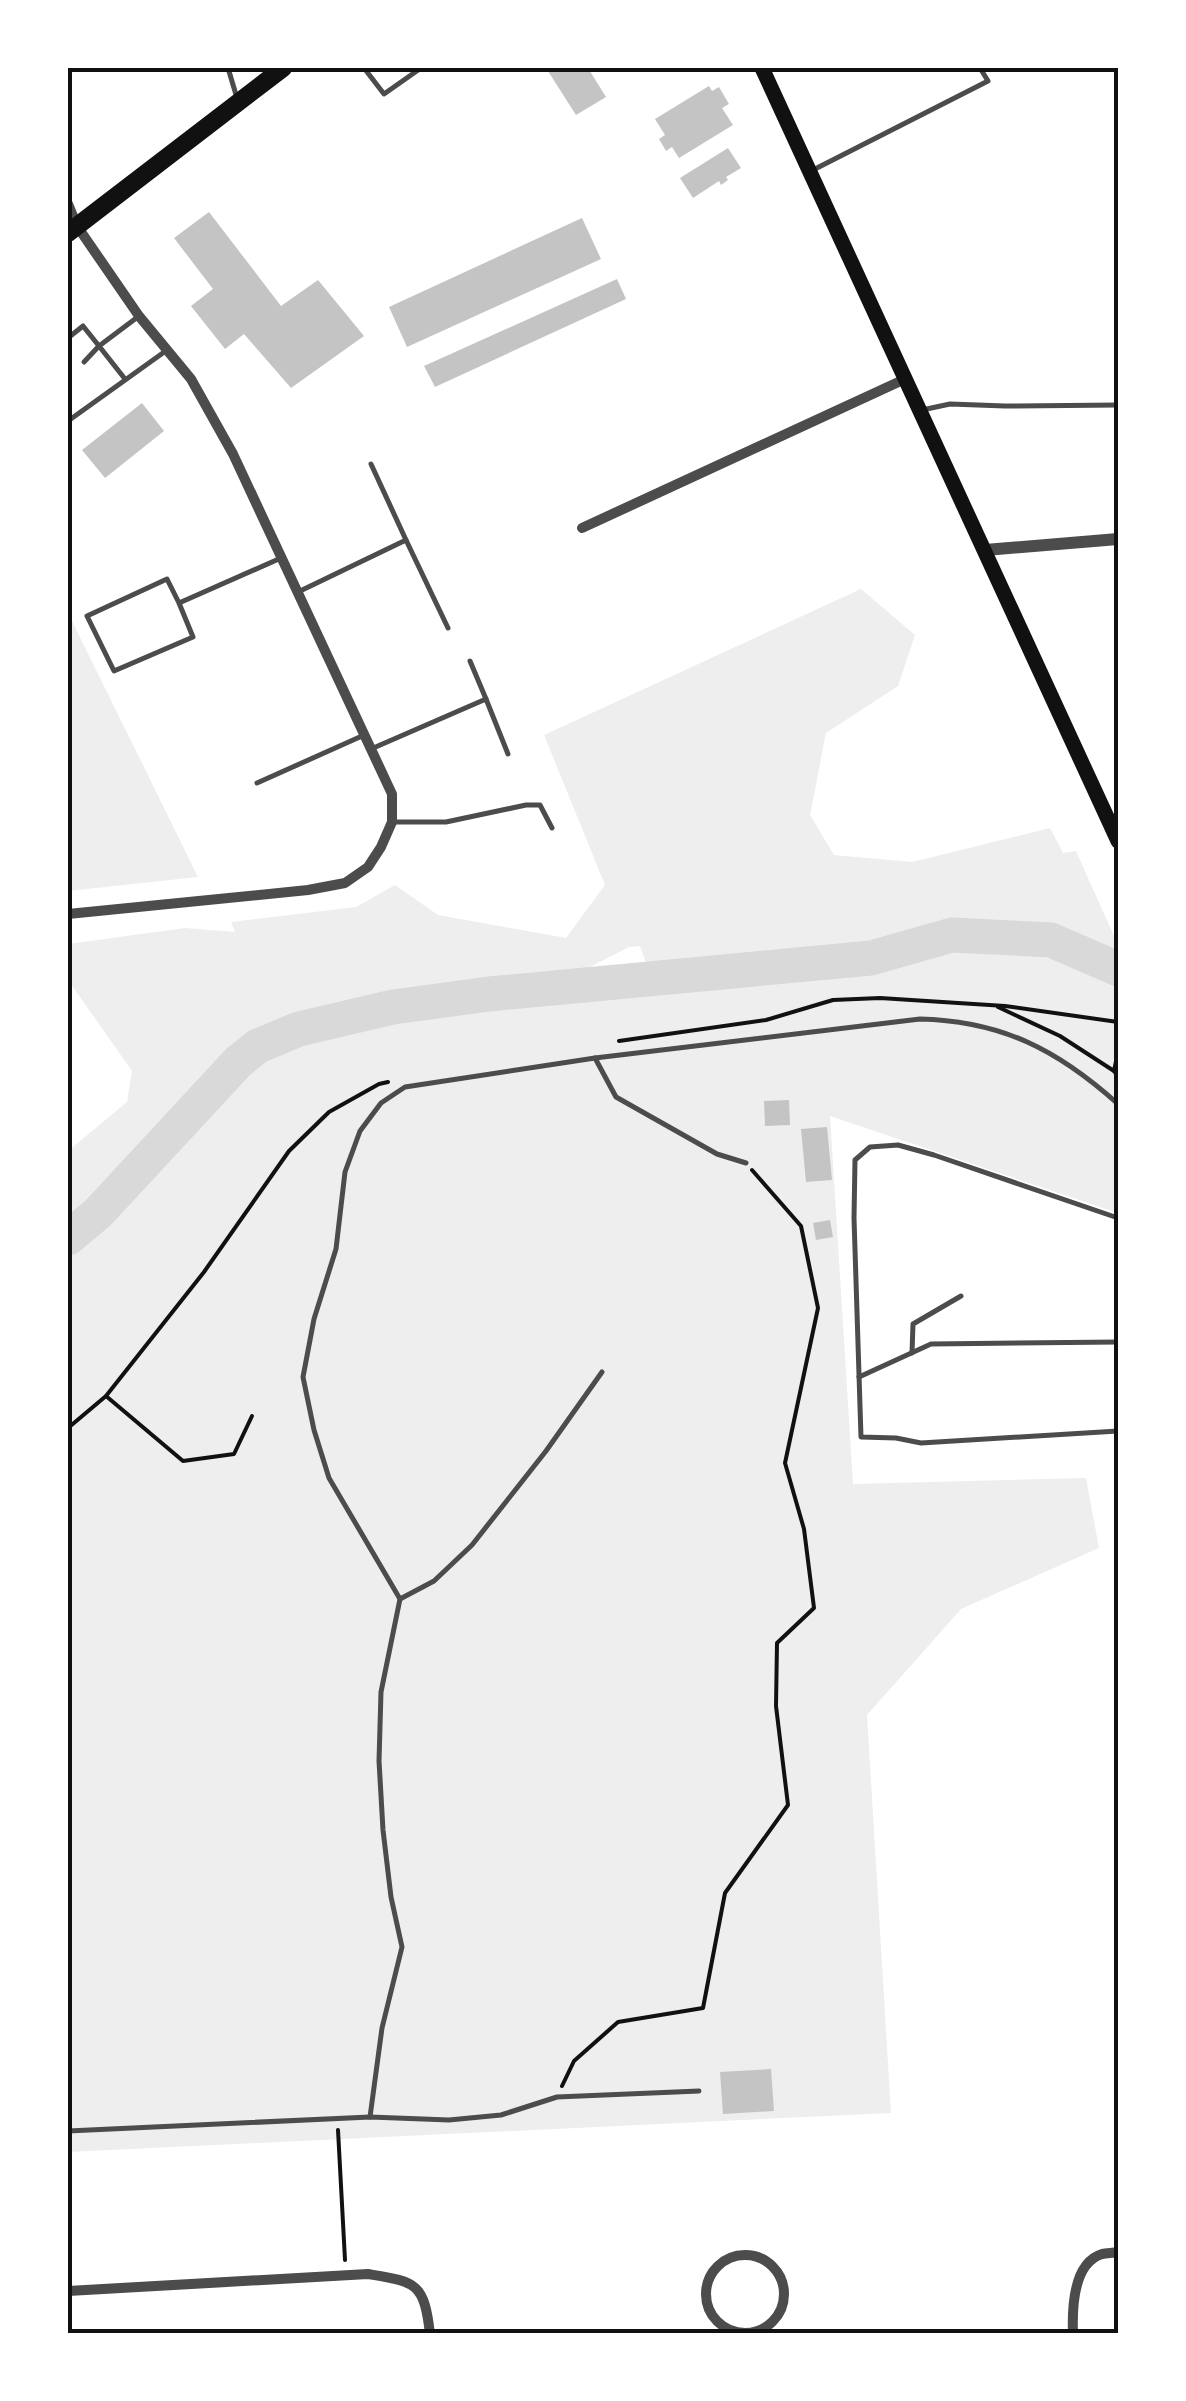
<svg xmlns="http://www.w3.org/2000/svg" width="1186" height="2401" viewBox="0 0 1186 2401" font-family="Signika,sans-serif">
	<rect width="100%" height="100%" fill="#fff"/>
	<g fill="#eee" fill-rule="evenodd">
		<path d="M861 589 915 635 898 686 826 733 810 815 834 855 912 862 1050 828 1063 853 1076 851 1118 945V1213L830 1116 853 1484 1086 1478 1099 1548 961 1609 867 1715 891 2113 68 2152V1151L127 1102 132 1071 68 980V944L185 928 235 932 231 922 356 907 395 885 438 915 566 938 605 885 544 735ZM640 946 646 963 547 988 532 978 582 971 629 947Z"/>
		<polygon points="68,613 198,877 68,891"/>
	</g>
	<g fill="none" stroke-linecap="round" stroke-linejoin="round">
		<polyline stroke="#d9d9d9" stroke-width="35" points="68,1238 98,1213 238,1062 258,1046 299,1029 393,1007 489,994 871,958 952,935 1051,940 1118,969"/>
	</g>
	<g fill="#c4c4c4">
		<polygon points="546,68 588,68 606,97 576,115"/>
		<polygon points="709,86 712,91 719,87 729,104 722,108 733,125 679,158 672,147 666,151 659,139 665,135 655,119"/>
		<polygon points="728,148 741,168 726,177 728,180 721,185 719,181 693,198 680,178"/>
		<polygon points="209,212 281,306 318,280 364,336 291,388 244,334 225,349 191,306 213,289 174,238"/>
		<polygon points="582,218 601,259 407,347 389,307"/>
		<polygon points="617,279 626,299 435,387 424,366"/>
		<polygon points="142,403 164,431 105,478 82,450"/>
		<polygon points="789,1100 790,1125 765,1126 764,1101"/>
		<polygon points="827,1127 832,1180 806,1182 801,1129"/>
		<polygon points="830,1220 833,1237 816,1240 813,1223"/>
		<polygon points="771,2069 774,2111 723,2114 720,2072"/>
	</g>
	<g fill="none" stroke-linecap="round" stroke-linejoin="round">
		<g stroke="#111" stroke-width="4">
			<polyline points="998,1007 1060,1036 1114,1071 1118,1077"/>
			<polyline points="619,1041 766,1020 833,1000 880,998 1005,1006 1118,1022"/>
			<polyline points="1114,1071 1118,1052"/>
			<polyline points="106,1396 183,1461 234,1454 252,1416"/>
			<polyline points="68,1428 106,1396 204,1272 289,1151 329,1112 379,1084 388,1082"/>
			<polyline points="562,2086 574,2061 618,2022 703,2008 725,1893 788,1805 776,1706 777,1643 814,1608 804,1529 785,1463 818,1308 801,1226 752,1170"/>
			<polyline points="338,2130 345,2260"/>
		</g>
		<g stroke="#4c4c4c" stroke-width="5">
			<polyline points="228,68 237,98"/>
			<polyline points="364,68 384,94 421,68"/>
			<polyline points="813,170 988,81 980,68"/>
			<polyline points="68,338 83,326 99,346 84,362"/>
			<polyline points="125,379 99,346 139,316"/>
			<polyline points="922,410 950,404 1005,406 1118,405"/>
			<polyline points="68,421 167,350"/>
			<polyline points="371,464 406,540"/>
			<polyline points="298,592 406,540 448,628"/>
			<polyline points="179,603 167,579 87,616 114,671 193,637 179,603 281,558"/>
			<polyline points="470,661 486,699"/>
			<polyline points="371,749 486,699 508,754"/>
			<polyline points="257,783 362,736"/>
			<polyline points="392,822 446,822 526,805 540,805 552,828"/>
			<polyline points="595,1058 616,1097 717,1154 746,1163"/>
			<polyline points="1118,1218 934,1155 898,1145 870,1147 855,1160 854,1218 861,1437 896,1438 921,1443 1118,1431"/>
			<polyline points="912,1353 913,1324 961,1296"/>
			<polyline points="859,1377 931,1344 1118,1342"/>
			<polyline points="400,1599 434,1581 472,1545 546,1451 602,1372"/>
			<path d="M370 2117 382 2028 402 1947 391 1897 383 1830 379 1761 381 1692 400 1599 329 1478 314 1430 303 1377 314 1319 336 1249 345 1172 360 1131 381 1103 405 1087 595 1058 920 1019C1002 1021 1058 1050 1118 1104"/>
			<polyline points="68,2131 370,2117 449,2120 501,2115 557,2097 699,2091"/>
		</g>
		<g stroke="#4c4c4c" stroke-width="10">
			<polyline points="68,204 77,226 139,316 191,379 233,454 392,794 392,822 381,847 368,867 345,883 308,890 68,914"/>
			<polyline points="582,528 905,379"/>
			<circle cx="745" cy="2294" r="39"/>
			<path d="M68 2291 368 2274C416 2282 424 2282 430 2334"/>
			<path d="M1073 2334C1072 2308 1073 2263 1102 2254 1107 2253 1113 2253 1118 2252"/>
		</g>
		<polyline stroke="#4c4c4c" stroke-width="12" points="985,550 1118,539"/>
		<polyline stroke="#111" stroke-width="15" points="762,68 1118,841"/>
		<polyline stroke="#111" stroke-width="18" points="68,233 283,68"/>
	</g>
	<rect width="1186" height="2401" fill="none" stroke="#ffffff" stroke-width="140"/>
	<rect x="70" y="70" width="1046" height="2261" fill="none" stroke="#111" stroke-width="4"/>
</svg>
